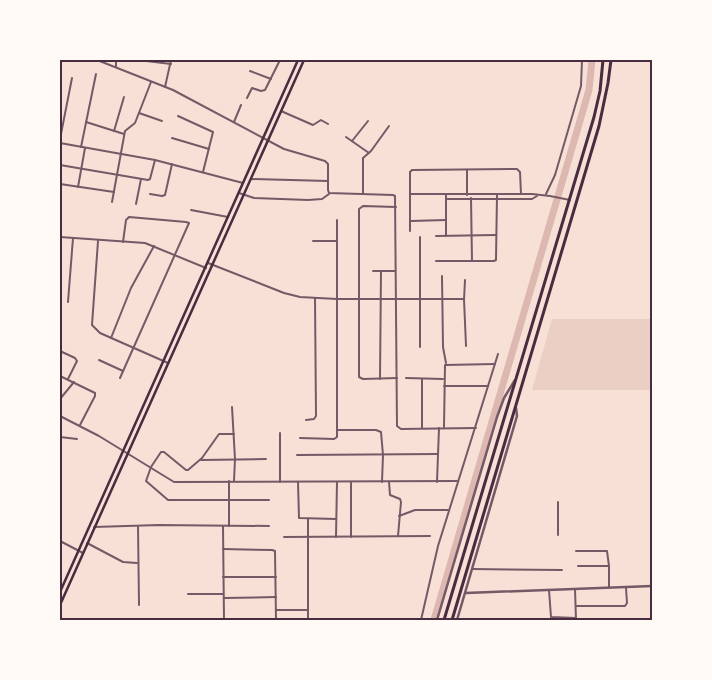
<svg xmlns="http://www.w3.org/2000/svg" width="712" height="680" viewBox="0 0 712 680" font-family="'Open Sans',sans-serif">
	<rect width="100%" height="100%" fill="#f7e1d7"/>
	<polygon fill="#ebcfc5" points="552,319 652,319 652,390 532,390"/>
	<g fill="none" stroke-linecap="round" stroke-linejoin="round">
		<polyline stroke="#dcb8b0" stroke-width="7" points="434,620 589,90 592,60"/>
		<g stroke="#755966" stroke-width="2">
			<polyline points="97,60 173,90 284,149 325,161 328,164 328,190 329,193 393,195 395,196 397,426 401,429 476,428"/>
			<polyline points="116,60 116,67"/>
			<polyline points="138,60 171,64"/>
			<polyline points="250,71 271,79"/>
			<polyline points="165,87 171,60"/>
			<polyline points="247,98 252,88 261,91 265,90 280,60"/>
			<polyline points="281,111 313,125 321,120 328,124"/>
			<polyline points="139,113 162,121"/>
			<polyline points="178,116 213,132 203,172"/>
			<polyline points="86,122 124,134"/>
			<polyline points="234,122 241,105"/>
			<polyline points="114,131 124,97"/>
			<polyline points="346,137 369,153"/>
			<polyline points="172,138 209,149"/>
			<polyline points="60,139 72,78"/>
			<polyline points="352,141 368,121"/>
			<polyline points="60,143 155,160 243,183"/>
			<polyline points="81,147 96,74"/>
			<polyline points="60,165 148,180 150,179 155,160"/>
			<polyline points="467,170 467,195"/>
			<polyline points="251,179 328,181"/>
			<polyline points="60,184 114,192"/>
			<polyline points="78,187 85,148"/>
			<polyline points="239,193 254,198 308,200 322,199 329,194"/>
			<polyline points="150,194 162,196 165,195 172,164"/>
			<polyline points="363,194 363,158 371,151 389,126"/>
			<polyline points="410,194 532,194 550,196 570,200"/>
			<polyline points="446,194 446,236"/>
			<polyline points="546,194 555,175 581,86 582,60"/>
			<polyline points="471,198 472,261"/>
			<polyline points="446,199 532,199 537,196"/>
			<polyline points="112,202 125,131 135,123 151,82"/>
			<polyline points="136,204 141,179"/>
			<polyline points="396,207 363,206 359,209 359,377 363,379 397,378"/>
			<polyline points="191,210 228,217"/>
			<polyline points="411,221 446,220"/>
			<polyline points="410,231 410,172 412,170 517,169 520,172 521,194"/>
			<polyline points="436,236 496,235"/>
			<polyline points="60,237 145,243 206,268"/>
			<polyline points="420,237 420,347"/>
			<polyline points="98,241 92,325 100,333 168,363"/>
			<polyline points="313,241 337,241"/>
			<polyline points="436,261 494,261 496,260 497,195"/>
			<polyline points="208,263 284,293 300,297 337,299 464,299 466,346"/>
			<polyline points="373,271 395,271"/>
			<polyline points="442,276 443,347 446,363"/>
			<polyline points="464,300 465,280"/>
			<polyline points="68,302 73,238"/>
			<polyline points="111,338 131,288 154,246"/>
			<polyline points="60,351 75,358 77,361 68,379"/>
			<polyline points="99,360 123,371"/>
			<polyline points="60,376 95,393 95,396 80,425"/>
			<polyline points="120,378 189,223 186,222 129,217 126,220 123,242"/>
			<polyline points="406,378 443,379"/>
			<polyline points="380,379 381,271"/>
			<polyline points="422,379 422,428"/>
			<polyline points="444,386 488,386"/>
			<polyline points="60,399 74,382"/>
			<polyline points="232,407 235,459 234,481"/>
			<polyline points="60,416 99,436 174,482 457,481"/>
			<polyline points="306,420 314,419 316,416 315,298"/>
			<polyline points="444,427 445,365 495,364"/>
			<polyline points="338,430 376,430 381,432 383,455 382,482"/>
			<polyline points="280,433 280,482"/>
			<polyline points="234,434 219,434 202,458 188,470 186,470 164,452 161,452 151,467 146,481 168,500 269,500"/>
			<polyline points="60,437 77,439"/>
			<polyline points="300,438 334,439 337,437 337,220"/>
			<polyline points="297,455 438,454"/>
			<polyline points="201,460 266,459"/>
			<polyline points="298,482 299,518 336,519"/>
			<polyline points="351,482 351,537"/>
			<polyline points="389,482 390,495 400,499 401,502 398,536"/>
			<polyline points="437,482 439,428"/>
			<polyline points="558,502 558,535"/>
			<polyline points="399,516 415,510 448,510"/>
			<polyline points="308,519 308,620"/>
			<polyline points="138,526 139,605"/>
			<polyline points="223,526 224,620"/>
			<polyline points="229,526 229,481"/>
			<polyline points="94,527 159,525 269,526"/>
			<polyline points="284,537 430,536"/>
			<polyline points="336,537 337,482"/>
			<polyline points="60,541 83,553"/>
			<polyline points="87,543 123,562 137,563"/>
			<polyline points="223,549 272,550 275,551 276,620"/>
			<polyline points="576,551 607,551 609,566 609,587"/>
			<polyline points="578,566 609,566"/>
			<polyline points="472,569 562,570"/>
			<polyline points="223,577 276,577"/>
			<polyline points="575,589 576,620"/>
			<polyline points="549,590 551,617 576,618"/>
			<polyline points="188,594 223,594"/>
			<polyline points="224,598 276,597"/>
			<polyline points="576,606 625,606 627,603 626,588"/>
			<polyline points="276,610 308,610"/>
			<polyline points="421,620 438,546 498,354"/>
		</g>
		<g stroke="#755966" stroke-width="2.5">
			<polyline points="466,593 652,586"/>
			<polyline points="437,620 497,417 504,398 515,380"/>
			<polyline points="457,620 517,416 516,408"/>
		</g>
		<g stroke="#4a2c40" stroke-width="2.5">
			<polyline points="60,592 298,60"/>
			<polyline points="60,605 304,60"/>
		</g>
		<g stroke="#4a2c40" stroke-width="3">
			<polyline points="444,620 594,117 600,91 603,60"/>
			<polyline points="452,620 599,126 608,83 611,60"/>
		</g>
	</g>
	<rect width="712" height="680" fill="none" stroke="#fffaf5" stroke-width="122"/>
	<rect x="61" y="61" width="590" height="558" fill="none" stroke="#4a2c40" stroke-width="2"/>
</svg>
